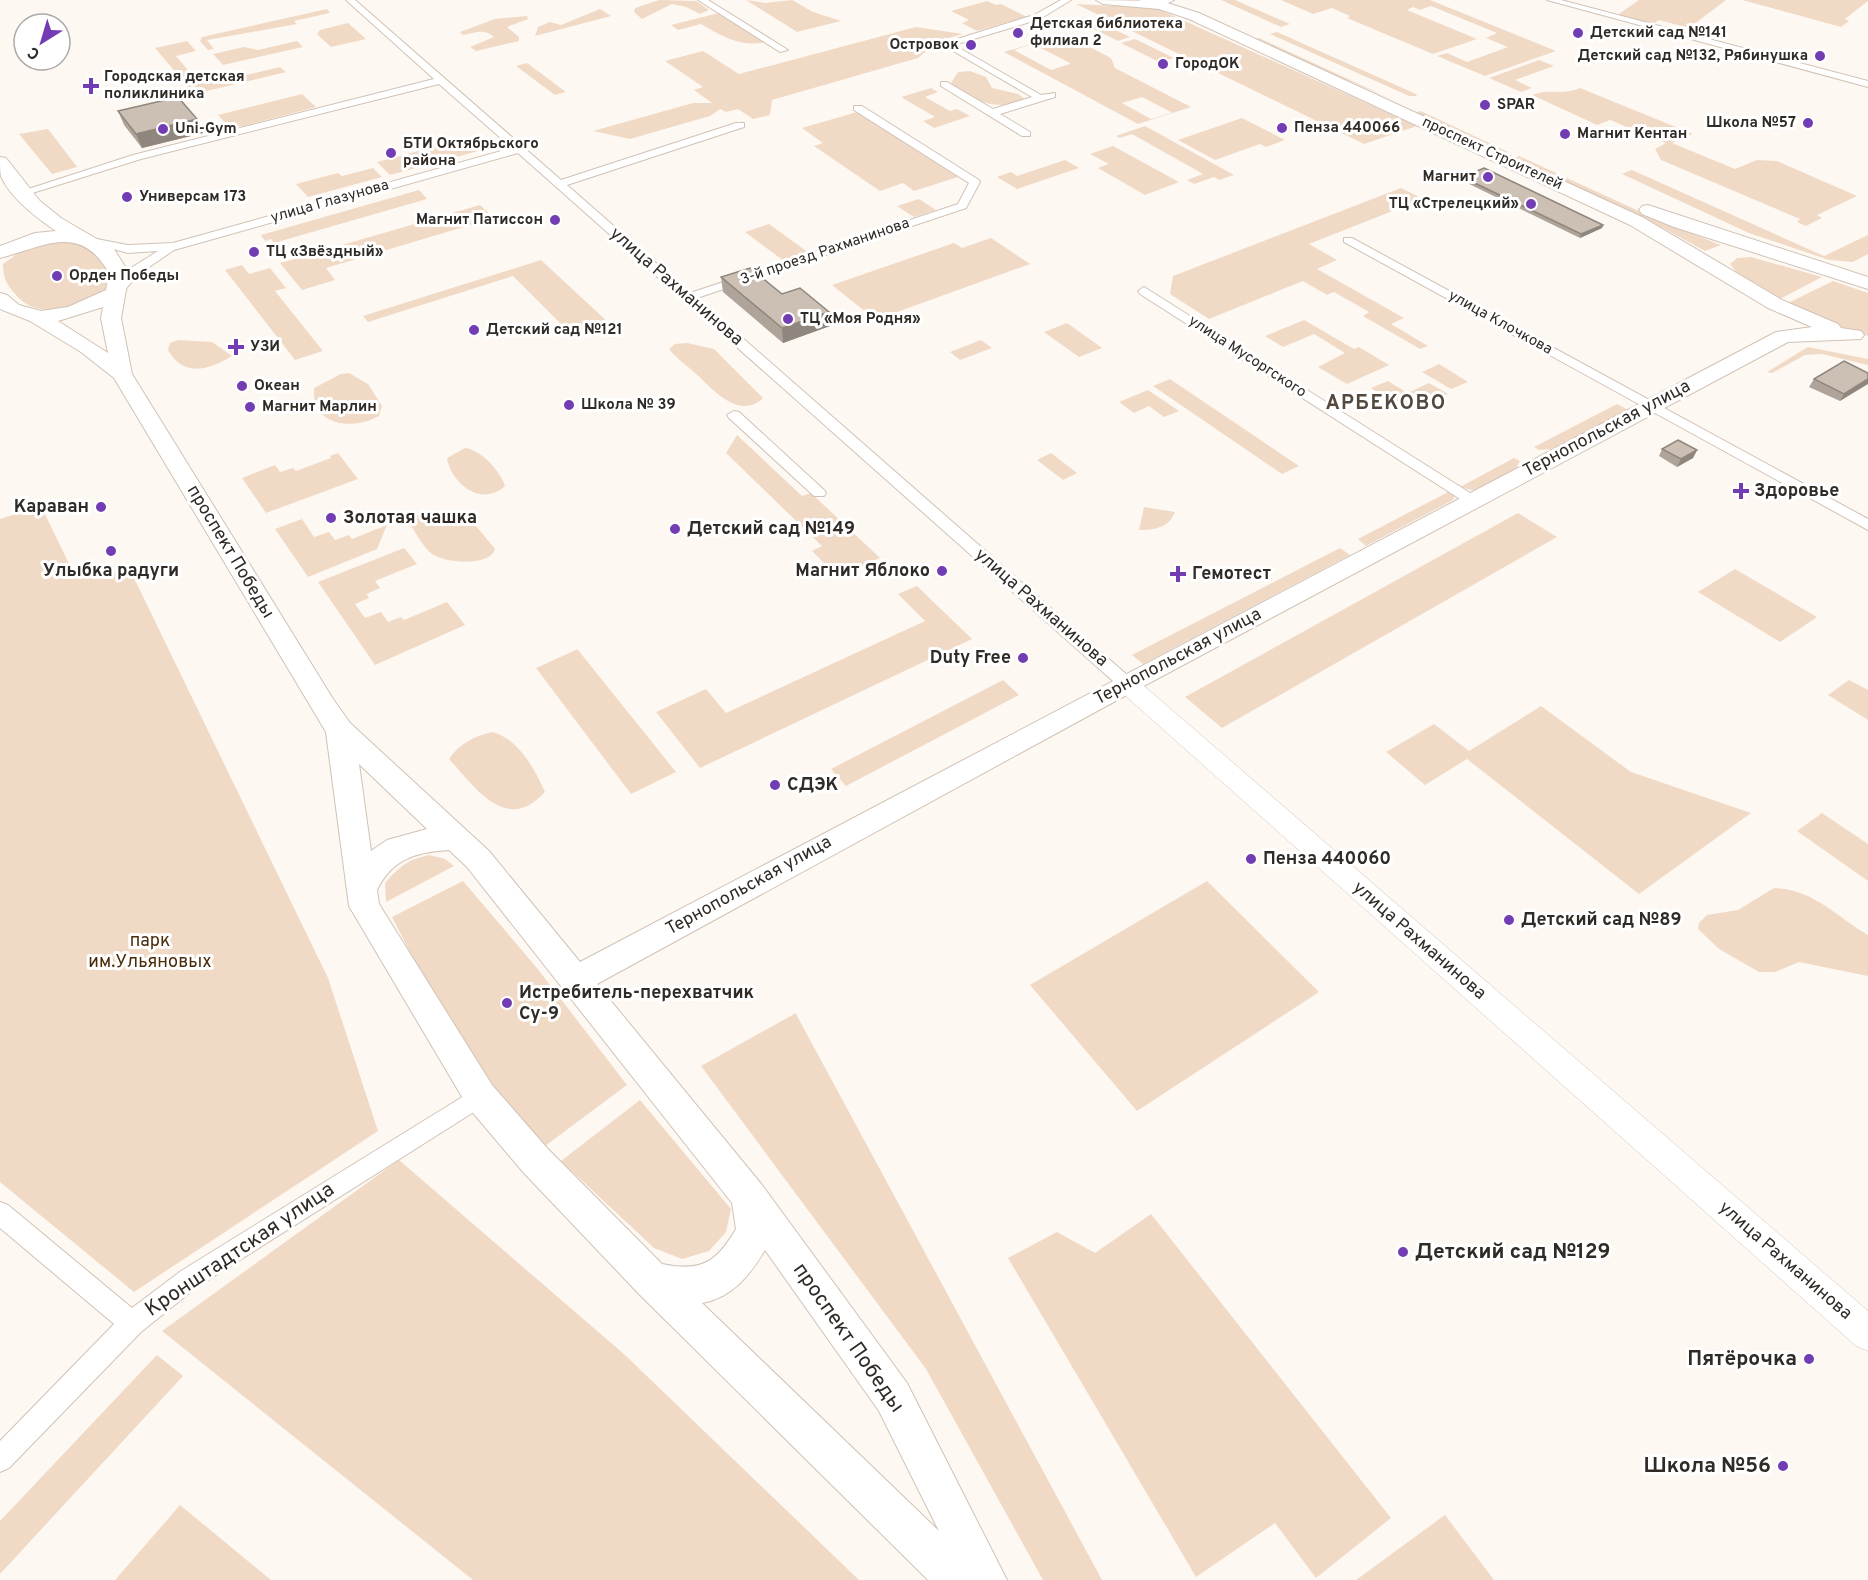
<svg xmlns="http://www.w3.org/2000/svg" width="1868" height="1580" viewBox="0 0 1868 1580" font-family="Overpass,sans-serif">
	<rect width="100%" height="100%" fill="#fef8f3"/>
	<g fill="#f1dac5" fill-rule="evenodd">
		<polygon points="659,0 696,1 709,10 700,14 686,7 672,4 642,19 634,12 635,8"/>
		<polygon points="746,0 765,3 792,0 813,12 841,21 797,32"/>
		<polygon points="1221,0 1235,0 1290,24 1281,27"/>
		<polygon points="1281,0 1430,0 1556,51 1485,76 1437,56 1447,53 1467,62 1508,47 1486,38 1497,33 1431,6 1420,10 1413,7 1407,10 1477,39 1433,54 1347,18 1350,16 1332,8 1313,14"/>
		<polygon points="1639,0 1726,0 1689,28 1659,20 1651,25 1616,16"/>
		<polygon points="1742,0 1868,0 1868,1 1845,19 1849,21 1841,27"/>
		<polygon points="987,1 996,5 1001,4 1027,17 977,31 962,23 969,20 951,11"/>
		<polygon points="1076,4 1156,8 1417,126 1364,144"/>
		<polygon points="327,9 330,13 294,21 297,24 207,40 214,49 208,50 200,41 202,37"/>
		<polygon points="600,9 611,16 535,36 538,27 550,22 561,25"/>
		<path d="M719 13 766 42C742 48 721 36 701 24L678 30 671 25Z"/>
		<path d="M527 16 528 19 507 27 519 37V41L476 51 470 47 494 37C484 28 475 33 463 35L460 32 495 19Z"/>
		<polygon points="1089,17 1130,37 1118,41 1072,18"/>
		<polygon points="348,23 366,39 331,47 317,34 320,30"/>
		<polygon points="916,27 963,34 938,41 918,58 772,100 770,115 753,119 738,109 726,112 720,109 710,116 630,139 593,131 693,103 712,103 694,90 703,87 665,61 703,51 739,74"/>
		<polygon points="1277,32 1416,94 1417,96 1409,96 1270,34"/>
		<path d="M1065 34 1111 58 1115 68 1191 107 1138 124 1004 52ZM1033 44 1070 63V64L1051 70 1014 50ZM1142 97 1171 112V113L1151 119 1122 103Z"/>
		<polygon points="1259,38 1398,102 1253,39"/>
		<polygon points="1135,39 1174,58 1159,62 1121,43"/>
		<polygon points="187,41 196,51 176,56 198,82 217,82 280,67 286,72 194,94 155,48"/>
		<polygon points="297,41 303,47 223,65 213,54 244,47 258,50"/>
		<polygon points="1539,60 1554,66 1515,80 1532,88 1521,92 1489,78"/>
		<polygon points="527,63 566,92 555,95 516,66"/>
		<path d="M970 71 986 77 992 88 1018 94 1025 99C1000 112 971 102 951 83L958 72Z"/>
		<polygon points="931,88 938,92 925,97 950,111 957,109 970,116 934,128 923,121 935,117 901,97"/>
		<path d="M1580 88 1693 134 1672 143 1735 169 1757 160 1777 161 1857 196 1817 215 1822 218 1806 226 1797 222 1800 219 1661 160 1655 149 1666 143 1610 120 1597 125 1532 95C1551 88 1560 96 1580 88Z"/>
		<polygon points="302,94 316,107 244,126 229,127 218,115"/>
		<polygon points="1421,111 1508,152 1502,154 1414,113"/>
		<polygon points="857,112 958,177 914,191 903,183 880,191 814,146 823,143 802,128"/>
		<polygon points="1242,118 1285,140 1266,147 1260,144 1215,160 1178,140"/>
		<polygon points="1145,126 1234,175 1219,180 1214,177 1194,184 1187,180 1203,174 1132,134 1120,138 1116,136"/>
		<polygon points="48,129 77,167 52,174 19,134"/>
		<polygon points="479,135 493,147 390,175 377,162"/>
		<polygon points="1113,146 1179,182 1145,195 1098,168 1109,164 1090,154"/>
		<polygon points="1519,156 1665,223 1721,245 1705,251 1659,226 1512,159"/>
		<polygon points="1065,160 1079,168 1017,189 997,177 1011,172 1017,176"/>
		<polygon points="373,168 382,177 308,197 296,184 338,173 342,176"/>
		<polygon points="1632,170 1824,256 1868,235 1868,254 1853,262 1829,260 1749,233 1622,174"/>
		<polygon points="1401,188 1423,199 1309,244 1337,260 1317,269 1404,318 1391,324 1428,346 1420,349 1363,316 1369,312 1334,292 1327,295 1303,281 1209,319 1170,294 1173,276"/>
		<polygon points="419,190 427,199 274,243 271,239 265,241 261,235"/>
		<polygon points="919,199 936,210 914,217 897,206"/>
		<polygon points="480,205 494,218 326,268 335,280 302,290 280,263"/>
		<polygon points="769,224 809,253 784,261 745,232"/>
		<polygon points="991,238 1030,264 889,315 872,317 832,285 954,243 962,248"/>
		<path d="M67 239 93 250 109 270 106 290C79 306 39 323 15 294 6 284 3 277 3 264L27 247Z"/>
		<polygon points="1751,257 1822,277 1780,299 1737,273 1730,264 1737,258"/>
		<polygon points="541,260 609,323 573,336 513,276 368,322 363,316"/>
		<polygon points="242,265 249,274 270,268 286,288 275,291 323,351 295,360 225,270"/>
		<polygon points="1833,281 1868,293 1868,336 1835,325 1788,303"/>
		<polygon points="1304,320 1354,349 1359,347 1389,365 1347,384 1318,367 1345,353 1314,334 1283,347 1265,336"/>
		<polygon points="1067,323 1102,348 1079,357 1044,332"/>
		<path d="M178 340 212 342 232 356C209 370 184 378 168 350L170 343Z"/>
		<polygon points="981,340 992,348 960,360 950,352"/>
		<path d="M687 343 714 349 763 398C738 422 710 386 694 372 685 364 676 358 669 349L675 344Z"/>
		<polygon points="1808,347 1868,359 1868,365 1822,354 1805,355 1772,373 1767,372"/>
		<polygon points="1439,364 1468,382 1451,389 1422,372"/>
		<path d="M349 373 368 384 382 406 379 416C352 431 311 426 314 388L341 374Z"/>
		<polygon points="1170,379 1299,466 1282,474 1153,386"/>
		<polygon points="1388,381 1419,400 1402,408 1371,388"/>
		<polygon points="1429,383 1448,394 1429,403 1410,392"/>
		<polygon points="1148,390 1179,411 1164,417 1149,406 1134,413 1119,402"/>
		<polygon points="1617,404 1628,410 1552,449 1539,450 1534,447"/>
		<polygon points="737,435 802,496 811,493 880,558 838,577 812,551 822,546 726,453"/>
		<path d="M465 448C482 450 500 471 505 486 481 508 451 483 447 458Z"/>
		<polygon points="338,453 358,479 266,513 242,478 275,465 280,472 293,468 296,471 331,458 330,456"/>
		<polygon points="1051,453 1077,473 1063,480 1037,460"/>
		<polygon points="1514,458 1520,461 1515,470 1475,491 1460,487"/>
		<polygon points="1450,491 1455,495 1453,500 1366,546 1358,539"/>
		<polygon points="41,506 74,574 136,570 135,580 328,978 378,1131 134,1292 0,1182 0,519"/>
		<path d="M1144 507 1175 512C1169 528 1154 530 1139 530Z"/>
		<path d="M463 510 495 549C490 567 444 563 432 554 423 547 416 533 410 524L411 518 428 511Z"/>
		<polygon points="1518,513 1557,537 1222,728 1185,697"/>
		<polygon points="302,519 314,537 329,532 335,540 349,535 352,539 387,525 377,549 308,577 275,529"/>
		<polygon points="404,548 417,564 375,581 380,588 367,594 369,598 355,604 365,618 381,612 388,622 401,617 404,620 447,602 465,625 375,665 318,582"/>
		<polygon points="1340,548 1350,555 1143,664 1132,655"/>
		<polygon points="1735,569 1817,617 1780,642 1698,592"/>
		<polygon points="917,586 972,639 700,768 656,712 706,689 726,713 925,621 898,594"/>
		<polygon points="578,649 578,650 676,772 631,794 536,668"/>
		<polygon points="1003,680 1019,695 846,786 831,769"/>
		<polygon points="1849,680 1868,690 1868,720 1828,695"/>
		<polygon points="1541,706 1631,772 1751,813 1639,894 1467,759 1425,785 1386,752 1434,724 1469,751"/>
		<path d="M492 732C519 739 534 768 545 792 506 835 475 787 449 759 459 744 474 736 492 732Z"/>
		<polygon points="1822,813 1868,844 1868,881 1797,831"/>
		<path d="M429 855 445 859 454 866 386 902 385 883C400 866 407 860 429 855Z"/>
		<path d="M463 881 537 968 627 1085 545 1146C481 1080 433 999 392 917Z"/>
		<polygon points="1207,881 1319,992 1137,1111 1030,985"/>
		<path d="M1774 888C1813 889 1836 916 1868 935V976L1799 962 1775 972H1759L1719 949 1698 929 1699 923 1707 915 1738 910Z"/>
		<polygon points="796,1013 796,1014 1102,1580 1043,1580 926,1369 701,1066"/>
		<polygon points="640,1100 731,1209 726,1232 709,1251 682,1259 654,1248 561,1161"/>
		<polygon points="399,1160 625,1355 859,1580 473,1580 162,1331"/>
		<polygon points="1151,1214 1391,1518 1316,1578 1275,1523 1196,1577 1008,1258 1057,1232 1095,1253"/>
		<polygon points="157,1355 183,1376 0,1574 0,1521"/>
		<polygon points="180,1505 271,1580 115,1580"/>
		<polygon points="1445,1515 1494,1580 1356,1580"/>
	</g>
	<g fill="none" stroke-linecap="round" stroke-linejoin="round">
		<g stroke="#d0c2b6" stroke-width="2">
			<g id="minor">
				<polygon points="346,0 355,0 561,180 736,123 744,123 744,127 567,185 690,293 958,204 969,183 854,110 854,106 862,106 979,180 980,182 966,208 697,298 1134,681 1136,685 1134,689 1122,689 518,153 174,250 139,274 120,295 116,296 110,292 131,268 158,251 128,253 80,240 86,237 128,245 173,243 512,148 439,84 141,159 26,195 16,193 133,155 434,79"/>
				<polygon points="698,0 708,0 788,50 780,52"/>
				<polygon points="1061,0 1071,0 1040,19 954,45 1041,95 1055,93 1055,97 1000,114 1030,132 1030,136 1022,136 941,86 941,82 947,82 993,109 1032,97 941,44 1034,15"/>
				<polygon points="1547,0 1561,0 1868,81 1868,87"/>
				<polygon points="1344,238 1352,238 1868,519 1868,530 1344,242"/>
				<polygon points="1144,287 1478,498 1480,501 1473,506 1468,504 1140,294 1138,291"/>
				<polygon points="734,411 739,412 824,490 826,493 824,496 814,496 729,418 727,415"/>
				<polygon points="480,1086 488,1089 491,1096 488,1103 197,1287 141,1332 9,1468 0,1472 0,1441 114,1324 0,1228 0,1202 8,1205 132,1308 181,1271"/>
			</g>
		</g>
		<g stroke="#d0c2b6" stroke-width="2">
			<path id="tertiary" d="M1174 0C1165 6 1145 9 1136 3L1141 0Z"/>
		</g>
		<g stroke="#d0c2b6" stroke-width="1">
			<polygon id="secondary" points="1128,677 1136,679 1868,1311 1868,1351 1856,1346 1120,691 1116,685 1120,679"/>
		</g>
		<g stroke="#d0c2b6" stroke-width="2">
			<g id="primary">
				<path d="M1096 0 1161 1 1199 13 1642 217 1782 300 1838 324 1841 328 1861 331 1864 335 1861 339 1788 342 1110 704 597 984 762 1185 907 1383 1007 1580H928L639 1294 523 1172 468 1107 349 906 326 732 114 378 81 352 30 321 0 309V293L7 295 19 305 41 311 68 307 106 290 109 273C80 222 44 247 0 258V246L35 233 56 231C37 218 10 198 1 176 0 171 0 163 0 157L6 158 40 201 61 218 114 249 129 273 121 318 132 374 333 699 350 723 489 851 580 962 1776 332 1812 327 1768 308 1630 225 1189 19 1159 9 1103 4ZM103 307 101 318 108 353 58 321ZM359 764 427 829 387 840 371 851ZM449 850 467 867 732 1203 736 1229C716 1263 701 1272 662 1264L547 1148 492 1085 379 904 377 890C392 859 416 852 449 850ZM765 1250 879 1411 939 1531 702 1303C732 1298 750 1275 765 1250Z"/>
				<polygon points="1648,205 1868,277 1868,289 1674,227 1642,214 1639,210 1642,206"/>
			</g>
		</g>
		<use href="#minor" fill="#fff" fill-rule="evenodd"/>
		<use href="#tertiary" fill="#fff" fill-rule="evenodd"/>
		<use href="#secondary" fill="#fff" fill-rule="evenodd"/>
		<use href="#primary" fill="#fff" fill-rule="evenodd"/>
	</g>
	<g fill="#afa49a">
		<polygon points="118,111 203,133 142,148 124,125"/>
		<polygon points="1462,177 1603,225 1602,228 1580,238 1461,180"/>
		<polygon points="721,277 782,294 829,312 830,326 783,343 723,292"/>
		<polygon points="1868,373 1840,401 1809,387 1814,379"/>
		<polygon points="1662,449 1697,450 1693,458 1677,467 1659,456"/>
	</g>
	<g fill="#8f867d">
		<polygon points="197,119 203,133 142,148 136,134"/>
		<polygon points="1603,225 1602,228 1580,238 1581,234"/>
		<polygon points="829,312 830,326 783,343 782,328"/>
		<polygon points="1868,379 1868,384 1840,401 1844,394"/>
		<polygon points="1697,450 1693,458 1677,467 1681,459"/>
	</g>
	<g fill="#ccbfb3" stroke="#8f867d" stroke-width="1.5">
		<polygon points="178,97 197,119 136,134 118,111"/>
		<polygon points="1484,168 1603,225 1581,234 1462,177"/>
		<polygon points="750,268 782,294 800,288 829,312 782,328 721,277"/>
		<polygon points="1844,361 1868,373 1868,379 1844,394 1814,379"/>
		<polygon points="1678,440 1697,450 1681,459 1662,449"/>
	</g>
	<g fill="#723cb3" stroke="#fff" stroke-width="2">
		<circle cx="1018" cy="33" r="6"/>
		<circle cx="1578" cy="33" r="6"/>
		<circle cx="971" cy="45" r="6"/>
		<circle cx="1820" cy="56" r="6"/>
		<circle cx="1163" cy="64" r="6"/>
		<path d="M88 77h6v6h6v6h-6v6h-6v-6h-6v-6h6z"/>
		<circle cx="1485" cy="105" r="6"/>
		<circle cx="1808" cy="123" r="6"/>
		<circle cx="1282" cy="128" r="6"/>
		<circle cx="163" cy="129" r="6"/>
		<circle cx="1565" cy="134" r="6"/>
		<circle cx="391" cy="153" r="6"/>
		<circle cx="1488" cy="177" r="6"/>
		<circle cx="127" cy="197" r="6"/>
		<circle cx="1531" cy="204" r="6"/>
		<circle cx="555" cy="220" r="6"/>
		<circle cx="254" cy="252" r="6"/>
		<circle cx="57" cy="276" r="6"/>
		<circle cx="788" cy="319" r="6"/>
		<circle cx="474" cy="330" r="6"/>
		<path d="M233 338h6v6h6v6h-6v6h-6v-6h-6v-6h6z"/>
		<circle cx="242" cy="386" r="6"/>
		<circle cx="569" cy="405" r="6"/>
		<circle cx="250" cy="407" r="6"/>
		<path d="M1738 482h6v6h6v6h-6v6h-6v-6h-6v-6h6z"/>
		<circle cx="101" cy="507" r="6"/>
		<circle cx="331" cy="518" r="6"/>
		<circle cx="675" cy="529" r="6"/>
		<circle cx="111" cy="551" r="6"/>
		<circle cx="942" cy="571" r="6"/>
		<path d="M1175 565h6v6h6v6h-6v6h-6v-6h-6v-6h6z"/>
		<circle cx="1023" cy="658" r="6"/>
		<circle cx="775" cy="785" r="6"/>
		<circle cx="1251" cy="859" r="6"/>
		<circle cx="1509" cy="920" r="6"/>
		<circle cx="507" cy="1003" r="6"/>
		<circle cx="1403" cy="1252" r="6"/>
		<circle cx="1809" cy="1359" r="6"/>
		<circle cx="1783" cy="1466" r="6"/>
	</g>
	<g text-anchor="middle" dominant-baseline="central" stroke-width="6" stroke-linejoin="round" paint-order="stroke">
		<g font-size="15" font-weight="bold" fill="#302b26" stroke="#fff" text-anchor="start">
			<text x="1030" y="24">Детская библиотека<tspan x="1030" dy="17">филиал 2</tspan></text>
			<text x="1590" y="33">Детский сад №141</text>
			<text x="959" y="45" text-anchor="end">Островок</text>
			<text x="1808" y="56" text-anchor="end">Детский сад №132, Рябинушка</text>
			<text x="1175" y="64">ГородОК</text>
			<text x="104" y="77">Городская детская<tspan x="104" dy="17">поликлиника</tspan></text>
			<text x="1497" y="105">SPAR</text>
			<text x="1796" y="123" text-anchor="end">Школа №57</text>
			<text x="1294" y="128">Пенза 440066</text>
			<text x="175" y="129">Uni-Gym</text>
			<text x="1577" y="134">Магнит Кентан</text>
			<text x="403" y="144">БТИ Октябрьского<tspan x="403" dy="17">района</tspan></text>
			<text x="1476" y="177" text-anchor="end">Магнит</text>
			<text x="139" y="197">Универсам 173</text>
			<text x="1519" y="204" text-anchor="end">ТЦ «Стрелецкий»</text>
			<text x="543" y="220" text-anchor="end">Магнит Патиссон</text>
			<text x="266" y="252">ТЦ «Звёздный»</text>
			<text x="69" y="276">Орден Победы</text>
			<text x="800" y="319">ТЦ «Моя Родня»</text>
			<text x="486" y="330">Детский сад №121</text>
			<text x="250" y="347">УЗИ</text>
			<text x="254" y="386">Океан</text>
			<text x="581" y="405">Школа № 39</text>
			<text x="262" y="407">Магнит Марлин</text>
		</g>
		<g font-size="15" fill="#302b26" stroke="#fff">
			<text transform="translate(1492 154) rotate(25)">проспект Строителей</text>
			<text transform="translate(330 202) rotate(-16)">улица Глазунова</text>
			<text transform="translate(825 252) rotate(-19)">3-й проезд Рахманинова</text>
			<text transform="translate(1500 323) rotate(29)">улица Клочкова</text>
			<text transform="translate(1247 357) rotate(33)">улица Мусоргского</text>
		</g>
		<g font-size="18" fill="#302b26" stroke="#fff">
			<text transform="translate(676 287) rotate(41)">улица Рахманинова</text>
			<text transform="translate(1607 429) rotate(-28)">Тернопольская улица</text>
			<text transform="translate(230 552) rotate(59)">проспект Победы</text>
			<text transform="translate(1041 608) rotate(41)">улица Рахманинова</text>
			<text transform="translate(1178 657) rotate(-28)">Тернопольская улица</text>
			<text transform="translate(749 886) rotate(-29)">Тернопольская улица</text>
			<text transform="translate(1419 941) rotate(41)">улица Рахманинова</text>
			<text transform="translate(1785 1261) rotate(41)">улица Рахманинова</text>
		</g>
		<g font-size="18" font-weight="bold" fill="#302b26" stroke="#fff" text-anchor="start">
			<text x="1754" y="491">Здоровье</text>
			<text x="89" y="507" text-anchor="end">Караван</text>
			<text x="343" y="518">Золотая чашка</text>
			<text x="687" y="529">Детский сад №149</text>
			<text x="111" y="571" text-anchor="middle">Улыбка радуги</text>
			<text x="930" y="571" text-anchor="end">Магнит Яблоко</text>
			<text x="1192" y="574">Гемотест</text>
			<text x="1011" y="658" text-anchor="end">Duty Free</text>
			<text x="787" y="785">СДЭК</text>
			<text x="1263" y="859">Пенза 440060</text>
			<text x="1521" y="920">Детский сад №89</text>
			<text x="519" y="993">Истребитель-перехватчик<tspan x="519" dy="21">Су-9</tspan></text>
		</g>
		<g font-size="18" fill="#4b2c09" stroke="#fff">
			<text x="150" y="941">парк<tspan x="150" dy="21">им.Ульяновых</tspan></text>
		</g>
		<g font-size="20" font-weight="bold" letter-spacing="1.5" fill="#55493f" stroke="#fff">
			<text x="1386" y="404">АРБЕКОВО</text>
		</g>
		<g font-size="21" fill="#302b26" stroke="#fff">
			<text transform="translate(240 1250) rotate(-34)">Кронштадтская улица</text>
			<text transform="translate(848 1338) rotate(55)">проспект Победы</text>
		</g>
		<g font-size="21" font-weight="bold" fill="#302b26" stroke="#fff" text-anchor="end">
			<text x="1415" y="1252" text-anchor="start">Детский сад №129</text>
			<text x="1797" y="1359">Пятёрочка</text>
			<text x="1771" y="1466">Школа №56</text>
		</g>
	</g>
	<g transform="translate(42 42) rotate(217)"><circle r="28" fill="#ffffff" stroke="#acaaa8" stroke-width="1.5"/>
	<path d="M0-4.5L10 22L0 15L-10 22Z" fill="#723cb3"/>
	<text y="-9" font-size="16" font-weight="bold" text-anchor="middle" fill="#302b26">С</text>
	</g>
</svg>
